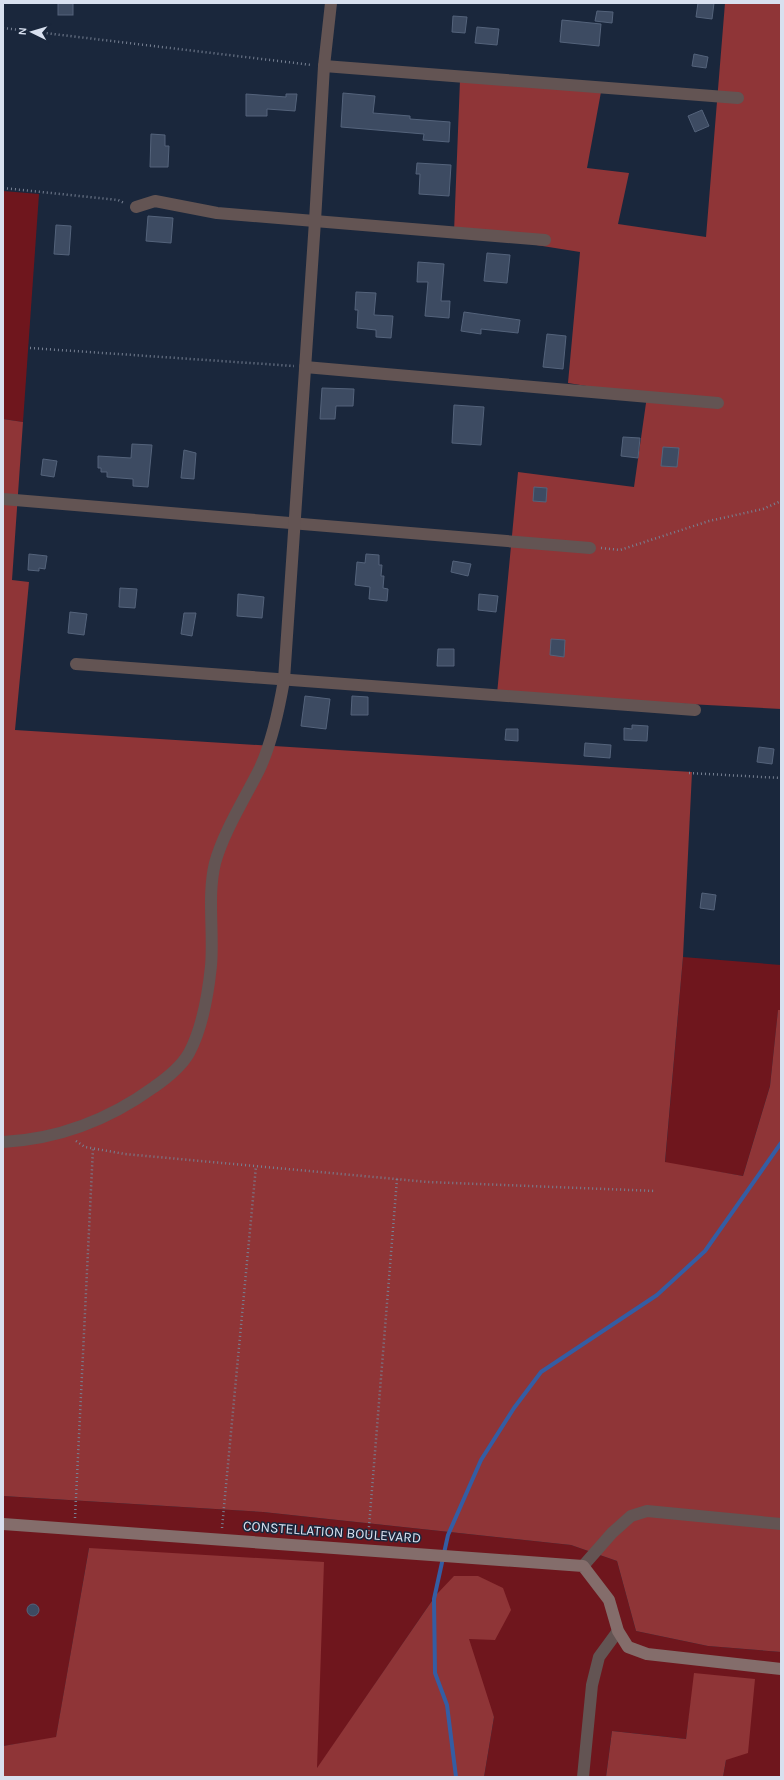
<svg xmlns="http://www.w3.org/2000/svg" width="784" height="1780" viewBox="0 0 784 1780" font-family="Karla,sans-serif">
	<rect width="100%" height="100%" fill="#1a273c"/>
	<g fill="#6f161d">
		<polygon points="3,191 39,194 23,422 3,419"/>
		<polygon points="683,957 781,965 781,1010 778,1011 770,1086 743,1176 665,1163"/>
		<polygon points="3,1496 263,1512 571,1545 617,1561 636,1631 708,1646 781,1652 781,1777 723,1777 726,1760 695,1673 686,1739 612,1731 606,1777 484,1777 494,1717 436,1595 317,1769 89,1548 56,1738 3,1746"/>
	</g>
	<g fill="#8f3537">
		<polygon points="725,3 781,3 781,709 497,694 518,472 634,487 647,396 568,383 580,252 454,232 460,80 601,92 587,168 629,173 618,224 706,237"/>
		<polygon points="3,419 23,422 12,580 29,582 15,730 692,772 683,957 665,1162 743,1176 770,1086 778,1010 781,1010 781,1652 708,1646 636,1631 617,1561 571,1545 263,1512 3,1496"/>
		<polygon points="89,1548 324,1562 317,1768 436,1595 454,1576 478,1576 503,1588 511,1610 495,1640 469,1639 494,1717 484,1777 3,1777 3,1746 56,1737"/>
		<polygon points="694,1673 755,1679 748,1753 726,1760 723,1777 606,1777 612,1731 686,1739"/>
	</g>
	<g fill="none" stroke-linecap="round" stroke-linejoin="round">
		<polyline stroke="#345da3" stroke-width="4" points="456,1777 447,1705 435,1673 434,1599 448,1535 481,1460 514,1408 541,1372 657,1295 705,1251 781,1143"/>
	</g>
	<g fill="#3d4b62" stroke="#54637b">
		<rect x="58" y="3" width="15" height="12"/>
		<polygon points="698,3 714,3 712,19 696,17"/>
		<polygon points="597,11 613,12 612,23 595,21"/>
		<polygon points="453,16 467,17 465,33 452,32"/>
		<polygon points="562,20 601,24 599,46 560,42"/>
		<polygon points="477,27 499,29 497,45 475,43"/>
		<polygon points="694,54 708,57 706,68 692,66"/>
		<polygon points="343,93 375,96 373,113 410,116 410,119 450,122 449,142 423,140 424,134 341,127"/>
		<polygon points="246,94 286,97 286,94 297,94 295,111 267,109 267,116 246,116"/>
		<polygon points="702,110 709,126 695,132 688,116"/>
		<polygon points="151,134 165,135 165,146 169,146 168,167 150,167"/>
		<polygon points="417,163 451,165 449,196 419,194 420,174 416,174"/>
		<polygon points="148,216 173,218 171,243 146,241"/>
		<polygon points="56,225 71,226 69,255 54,254"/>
		<polygon points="487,253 510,255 507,283 484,281"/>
		<polygon points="418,262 444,264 441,301 450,301 449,318 425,316 428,282 417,282"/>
		<polygon points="356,292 376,293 374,315 393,316 391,338 376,337 376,330 357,328 358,310 355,310"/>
		<polygon points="464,312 520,320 518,333 481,329 481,334 461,331"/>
		<polygon points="547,334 566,336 563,369 543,367"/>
		<polygon points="322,388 354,389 353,406 336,406 335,419 320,419"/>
		<polygon points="454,405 484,407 481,445 452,443"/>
		<polygon points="623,437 640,438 638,458 621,456"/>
		<polygon points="132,444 152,445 148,487 133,486 133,479 107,477 107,472 101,472 101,468 98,468 98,456 131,458"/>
		<polygon points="663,447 679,448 677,467 661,466"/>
		<polygon points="184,450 196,453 194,479 181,478"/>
		<polygon points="43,459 57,461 54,477 41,475"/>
		<polygon points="534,487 547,488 546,502 533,501"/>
		<polygon points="29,554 47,556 45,569 39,568 39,571 28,570"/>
		<polygon points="366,554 379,555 379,565 382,565 381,576 384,576 383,588 388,589 387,601 369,599 370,587 355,585 357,562 365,563"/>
		<polygon points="453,561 471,564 468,576 451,572"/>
		<polygon points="120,588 137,589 135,608 119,607"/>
		<polygon points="238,594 264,597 262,618 237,616"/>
		<polygon points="479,594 498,596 496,612 478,610"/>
		<polygon points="70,612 87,614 84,635 68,633"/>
		<polygon points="184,613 196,613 192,636 181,634"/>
		<polygon points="551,639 565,640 564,657 550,655"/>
		<polygon points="438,649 454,649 454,666 437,666"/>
		<polygon points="305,696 330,699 326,729 301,726"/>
		<polygon points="352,696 368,697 368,715 351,715"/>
		<polygon points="632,725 648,726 647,741 624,740 624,728 632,729"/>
		<polygon points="506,729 518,729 518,741 505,740"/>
		<polygon points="585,743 611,745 610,758 584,756"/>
		<polygon points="759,747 774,749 772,764 757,762"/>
		<polygon points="702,893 716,895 714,910 700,908"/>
		<circle cx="33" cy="1610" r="6"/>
	</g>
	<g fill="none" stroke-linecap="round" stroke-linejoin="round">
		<g stroke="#778193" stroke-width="2.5" stroke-dasharray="1 3" stroke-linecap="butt">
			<polyline points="3,28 312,65"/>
			<polyline points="3,188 118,200 124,203"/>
			<polyline points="30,348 294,366"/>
			<polyline points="601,548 620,550 709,521 763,509 781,501"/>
			<polyline points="689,773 781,778"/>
			<polyline points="76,1141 85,1147 125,1154 428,1182 656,1191"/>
			<polyline points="75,1518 93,1148"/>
			<polyline points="222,1528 256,1166"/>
			<polyline points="368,1539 397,1179"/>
		</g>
		<g stroke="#635453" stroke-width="12">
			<polyline points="324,66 738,98"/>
			<polyline points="136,207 155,201 217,213 545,240"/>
			<polyline points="305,367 718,403"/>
			<polyline points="3,499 590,548"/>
			<polyline points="76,664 695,710"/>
			<path d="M3 1142C58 1139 110 1119 154 1087 167 1078 181 1067 189 1053 203 1027 208 995 211 966 214 932 207 896 215 863 223 833 245 798 259 770 272 743 279 709 284 680L315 221 324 66 331 3"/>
			<polyline points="583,1566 612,1533 631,1516 647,1511 781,1524"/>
			<polyline points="583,1777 592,1685 599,1657 618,1631"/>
		</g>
		<polyline stroke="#846d6b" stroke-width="12" points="3,1524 583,1566 609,1600 618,1631 628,1647 647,1654 781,1669"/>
	</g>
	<g text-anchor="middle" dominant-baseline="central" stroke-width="3" stroke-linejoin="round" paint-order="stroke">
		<g font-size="14" fill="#d8e0ef" stroke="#1a273c">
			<text transform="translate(332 1532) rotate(4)">CONSTELLATION BOULEVARD</text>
		</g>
	</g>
	<rect width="784" height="1780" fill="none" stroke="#d8e0ef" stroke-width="8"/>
	<g transform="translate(32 32) rotate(275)" stroke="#1a273c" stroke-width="3" paint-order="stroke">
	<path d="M0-3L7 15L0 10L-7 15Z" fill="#d8e0ef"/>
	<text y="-6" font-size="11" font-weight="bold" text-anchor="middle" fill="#d8e0ef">N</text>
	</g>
</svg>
